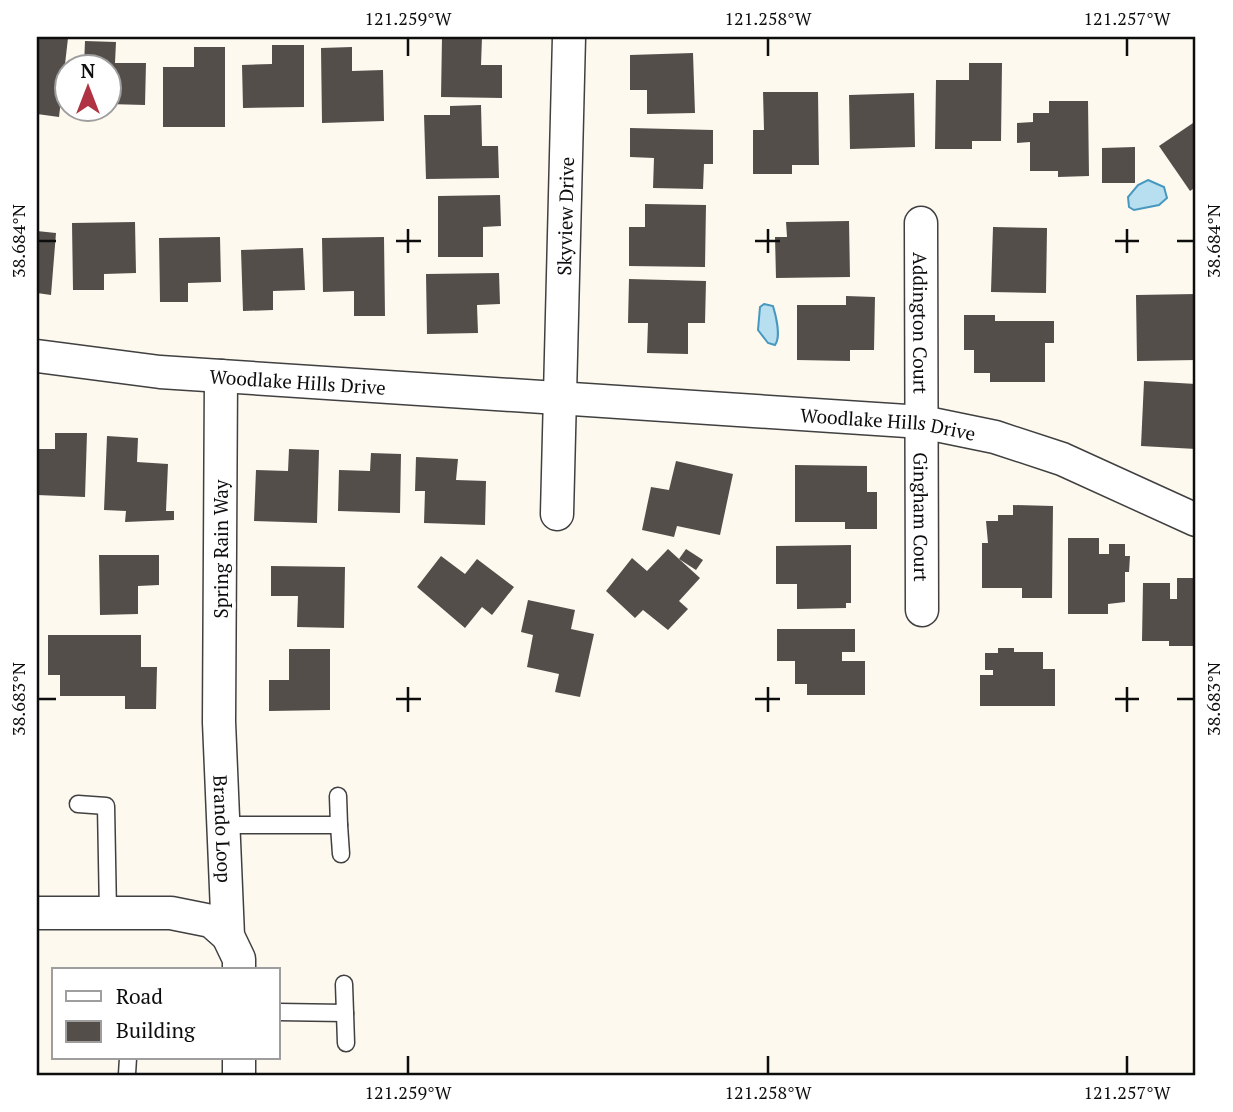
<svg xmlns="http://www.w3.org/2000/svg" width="1233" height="1112" viewBox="0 0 1233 1112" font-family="'PT Serif',serif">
	<rect width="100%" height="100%" fill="#fdf9ef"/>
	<g fill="#b8dff0" stroke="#4798bf" stroke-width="2">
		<polygon points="1148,180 1164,187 1167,198 1159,205 1134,210 1129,207 1128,197 1138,185"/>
		<path d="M764 304 773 306C776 316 781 337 775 345L768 343 758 330 760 307Z"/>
	</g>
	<g fill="#544e4a">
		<polygon points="37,37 68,38 59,117 37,114"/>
		<polygon points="442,37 482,37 481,65 502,65 502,98 441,97"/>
		<polygon points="85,41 116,42 115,63 146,63 145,105 108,104 108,66 84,66"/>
		<polygon points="272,45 304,45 304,107 243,108 242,65 272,64"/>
		<polygon points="194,47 225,47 225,127 163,127 163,67 194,67"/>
		<polygon points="352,47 352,71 383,70 384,121 322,123 321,48"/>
		<polygon points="693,53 695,113 647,114 647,90 630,90 630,55"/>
		<polygon points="969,63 1002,63 1001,141 972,141 972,149 935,149 936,80 969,80"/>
		<polygon points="763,92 818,92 819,165 792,165 792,174 753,174 753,130 764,130"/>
		<polygon points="914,93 915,147 850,149 849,95"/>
		<polygon points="1049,101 1088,101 1089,176 1058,177 1058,171 1030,171 1030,142 1017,143 1017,123 1033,122 1033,113 1049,113"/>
		<polygon points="481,105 482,146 498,146 499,178 426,179 424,115 450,115 450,106"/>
		<polygon points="1196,121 1196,187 1190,191 1159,146"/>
		<polygon points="630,128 713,130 713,164 704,164 703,189 653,188 654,158 630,157"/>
		<polygon points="1135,147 1135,183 1102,183 1102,148"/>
		<polygon points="500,195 501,226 483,227 483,257 438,257 438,196"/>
		<polygon points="645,204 706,205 705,267 629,266 629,227 645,227"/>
		<polygon points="849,221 850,277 776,278 775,237 787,237 786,222"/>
		<polygon points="135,222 136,273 104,274 104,290 73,290 72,223"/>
		<polygon points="993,227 1047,228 1046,293 991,292"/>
		<polygon points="37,231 56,233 51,295 37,293"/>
		<polygon points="220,237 221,282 188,283 188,302 160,302 159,238"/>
		<polygon points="384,237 385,316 354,316 354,291 323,292 322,238"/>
		<polygon points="303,248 305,290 273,291 273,310 243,311 241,250"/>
		<polygon points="499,273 500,304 477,305 478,333 427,334 426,274"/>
		<polygon points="629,279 706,281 705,323 688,323 688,354 647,353 648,323 628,323"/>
		<polygon points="1196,294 1196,360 1137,361 1136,295"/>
		<polygon points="846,296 875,297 874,350 850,350 850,361 797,360 797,305 846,305"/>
		<polygon points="964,315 995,315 995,321 1054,321 1054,343 1045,343 1045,382 990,382 990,373 974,373 974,350 964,350"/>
		<polygon points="1144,381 1196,384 1196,449 1141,446"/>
		<polygon points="55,433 87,433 85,497 37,495 37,449 55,449"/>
		<polygon points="107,436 138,438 137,462 168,464 166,511 174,511 174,520 125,522 126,511 104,510"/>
		<polygon points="289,449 319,450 317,523 254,521 256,470 288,471"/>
		<polygon points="371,453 401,454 400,513 338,511 339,470 370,471"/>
		<polygon points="416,457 458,459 456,480 486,481 485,525 424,523 425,491 415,491"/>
		<polygon points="676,461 733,474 720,535 677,526 674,537 642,530 651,487 669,490"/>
		<polygon points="795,465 867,466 867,492 877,492 877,529 845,529 845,522 795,522"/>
		<polygon points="1013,505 1053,506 1052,598 1022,598 1022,588 982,588 982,543 988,543 986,521 998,521 998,515 1013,515"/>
		<polygon points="1068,538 1099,538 1099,554 1109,554 1109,544 1125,544 1125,556 1130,556 1129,572 1125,572 1125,602 1108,604 1108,614 1068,614"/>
		<polygon points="851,545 851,603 846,603 846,608 797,609 797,584 776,584 776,546"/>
		<polygon points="668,549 700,578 679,601 688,609 668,630 643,610 635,618 606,591 632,558 647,571"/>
		<polygon points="686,549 703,560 696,570 679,559"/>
		<polygon points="99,555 159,555 159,585 138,586 138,614 100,615"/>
		<polygon points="441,556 465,574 477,559 514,587 492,615 482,607 465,628 417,587"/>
		<polygon points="271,566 345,567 344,628 297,627 298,596 271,596"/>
		<polygon points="1177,578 1196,578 1196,646 1169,646 1169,641 1142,641 1143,583 1170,583 1170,599 1177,599"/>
		<polygon points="528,600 575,610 571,629 594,634 580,697 555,692 559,674 527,667 533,635 521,632"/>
		<polygon points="777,629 855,629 855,652 842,652 842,661 865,661 865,695 807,695 807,684 795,684 795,661 777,661"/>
		<polygon points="48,635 141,635 141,667 157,667 156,709 125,709 125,696 60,696 60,675 48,675"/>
		<polygon points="998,648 1014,648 1014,652 1043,652 1043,669 1055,669 1055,706 980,706 980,675 993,675 993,670 985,670 985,653 998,653"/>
		<polygon points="289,649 330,649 330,710 269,711 269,680 289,680"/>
	</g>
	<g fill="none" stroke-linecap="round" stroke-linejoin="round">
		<g stroke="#404040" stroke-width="19">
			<g id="service">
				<polyline points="78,804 106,806 108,913"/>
				<polyline points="223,825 339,825 338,796"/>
				<polyline points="339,825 341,854"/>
				<polyline points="278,1012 345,1013 344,984"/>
				<polyline points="345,1013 346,1043"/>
				<polyline points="127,1074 128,1058"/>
			</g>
		</g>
		<g stroke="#404040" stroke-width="35">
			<g id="minor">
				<path id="s1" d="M921 223 922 610"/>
				<path id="s2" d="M37 356 160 372 922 422 995 437 1062 459 1196 520"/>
				<path id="s3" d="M221 376 219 722 228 936 239 959V970"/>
				<path id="s4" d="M557 514 569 37"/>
				<polyline points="37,913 171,913 211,921 228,936"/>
				<polyline points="239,1058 239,1075"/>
			</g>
		</g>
		<use href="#service" stroke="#fff" stroke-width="16"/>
		<use href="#minor" stroke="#fff" stroke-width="32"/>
	</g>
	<path fill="none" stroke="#0d0d0d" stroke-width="2.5" d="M408 38V56M768 38V56M1127 38V56M408 229V253M768 229V253M1127 229V253M38 241H56M396 241H421M755 241H780M1115 241H1139M1177 241H1194M408 687V712M768 687V712M1127 687V712M38 699H56M396 699H421M755 699H780M1115 699H1139M1177 699H1194M408 1056V1074M768 1056V1074M1127 1056V1074"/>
	<g text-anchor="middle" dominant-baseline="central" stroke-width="7" stroke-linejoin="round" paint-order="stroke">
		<g font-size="19" fill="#0d0d0d" stroke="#fff">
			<text stroke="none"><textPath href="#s4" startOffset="298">Skyview Drive</textPath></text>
			<text stroke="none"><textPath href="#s1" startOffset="100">Addington Court</textPath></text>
			<text stroke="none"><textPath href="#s2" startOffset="262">Woodlake Hills Drive</textPath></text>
			<text stroke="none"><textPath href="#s2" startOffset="854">Woodlake Hills Drive</textPath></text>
			<text stroke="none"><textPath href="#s1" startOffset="294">Gingham Court</textPath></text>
			<text transform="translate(220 549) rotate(-90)">Spring Rain Way</text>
			<text stroke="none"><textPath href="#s3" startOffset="453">Brando Loop</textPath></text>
		</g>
	</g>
	<rect width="1233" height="1112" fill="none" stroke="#ffffff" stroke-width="77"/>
	<rect x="52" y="968" width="228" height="91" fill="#ffffff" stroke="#9e9e9e" stroke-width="2"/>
	<rect x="66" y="991" width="35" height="10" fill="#ffffff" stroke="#9e9e9e" stroke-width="2"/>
	<text x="116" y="1004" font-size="21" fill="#0d0d0d">Road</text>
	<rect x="66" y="1021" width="35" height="21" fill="#544e4a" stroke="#9e9e9e" stroke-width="2"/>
	<text x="116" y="1038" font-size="21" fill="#0d0d0d">Building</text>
	<g transform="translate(88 88)"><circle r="33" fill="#ffffff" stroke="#9e9e9e" stroke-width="2"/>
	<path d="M0-5L12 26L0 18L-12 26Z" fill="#af3342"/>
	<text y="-10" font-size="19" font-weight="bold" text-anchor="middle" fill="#0d0d0d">N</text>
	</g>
	<rect x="38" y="38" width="1156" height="1036" fill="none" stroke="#0d0d0d" stroke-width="2.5"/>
	<g font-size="18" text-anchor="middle" fill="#0d0d0d">
		<text x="408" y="25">121.259°W</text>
		<text x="768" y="25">121.258°W</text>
		<text x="1127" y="25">121.257°W</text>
		<text transform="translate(19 241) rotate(-90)" y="6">38.684°N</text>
		<text transform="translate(1214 241) rotate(-90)" y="6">38.684°N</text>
		<text transform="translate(19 699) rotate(-90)" y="6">38.683°N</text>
		<text transform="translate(1214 699) rotate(-90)" y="6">38.683°N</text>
		<text x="408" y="1099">121.259°W</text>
		<text x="768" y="1099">121.258°W</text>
		<text x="1127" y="1099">121.257°W</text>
	</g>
</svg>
